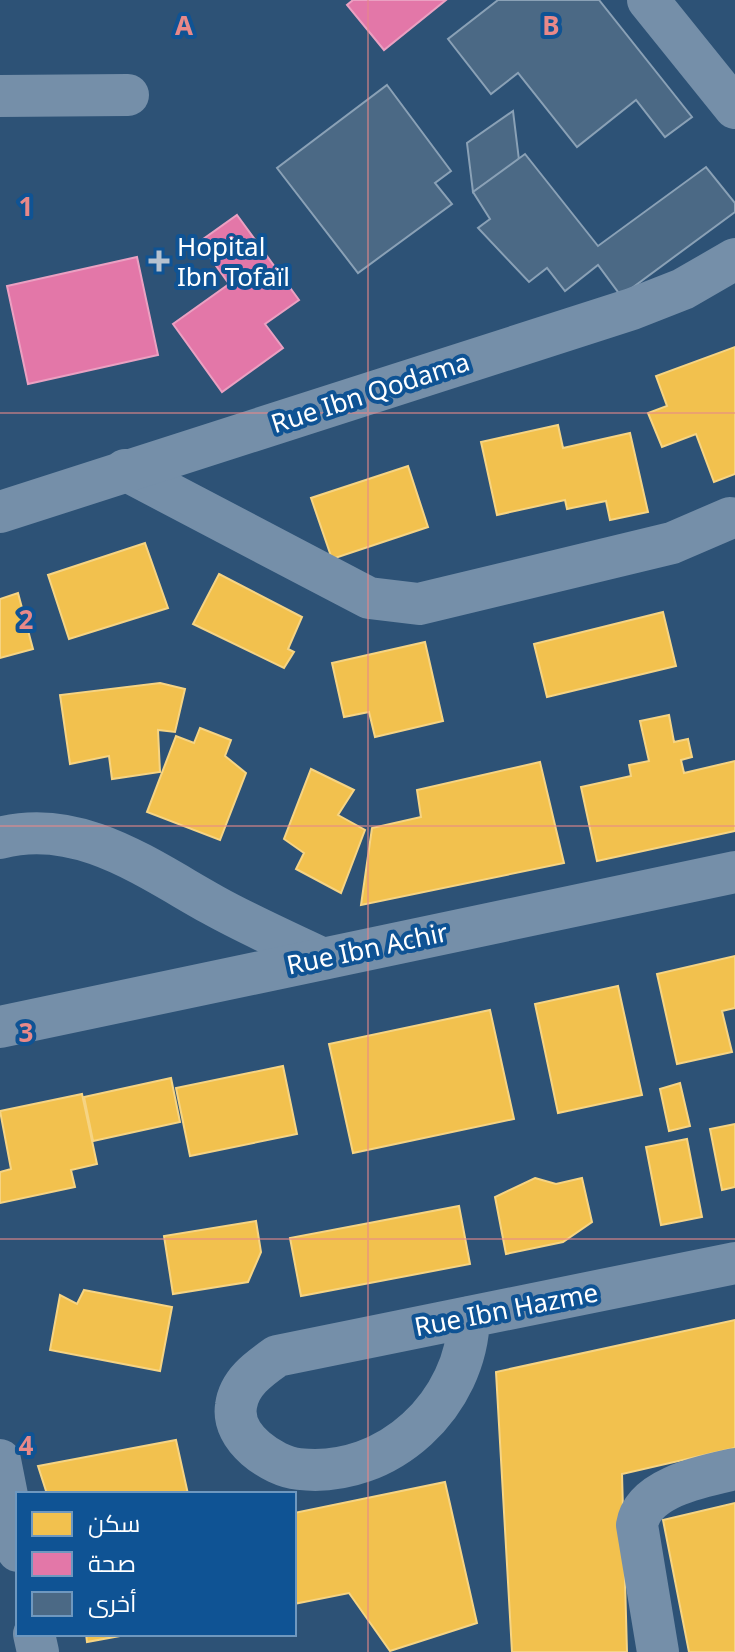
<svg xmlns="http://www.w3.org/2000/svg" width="735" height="1652" viewBox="0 0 735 1652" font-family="'Noto Sans',Cairo,sans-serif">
	<rect width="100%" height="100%" fill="#2d5276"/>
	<g fill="#f2c14e" stroke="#f6d483" stroke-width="2">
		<polygon points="735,347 735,474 714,482 696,434 662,447 648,413 667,406 656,376"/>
		<polygon points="558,425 563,448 630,433 648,512 610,520 606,501 567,509 565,500 497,515 481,442"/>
		<polygon points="408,466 428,527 332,559 311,498"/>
		<polygon points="145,543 168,608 69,639 48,575"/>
		<polygon points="219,574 302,617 288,649 294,652 284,668 193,624"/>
		<polygon points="18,593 33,649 0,658 0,599"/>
		<polygon points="663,612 676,666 547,697 534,644"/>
		<polygon points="425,642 443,721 375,737 369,712 344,717 332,663"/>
		<polygon points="160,683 185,689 175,732 158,730 160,772 112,779 109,756 70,764 60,695"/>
		<polygon points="669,715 674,742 688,739 692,757 681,760 684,773 735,761 735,831 597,861 581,787 631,776 629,765 649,761 640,721"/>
		<polygon points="200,728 231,740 225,756 246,773 220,840 147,812 176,736 194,743"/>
		<polygon points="540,762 564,863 361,905 372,828 421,817 417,790"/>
		<polygon points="311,769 354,790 338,815 365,830 341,893 296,869 304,853 284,839"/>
		<polygon points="735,956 735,1008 722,1011 732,1052 677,1064 657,974"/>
		<polygon points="618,986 642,1095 558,1113 535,1004"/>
		<polygon points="490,1010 514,1119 353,1153 329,1044"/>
		<polygon points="283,1066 297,1134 190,1156 176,1088"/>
		<polygon points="171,1078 180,1122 93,1141 84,1097"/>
		<polygon points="680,1083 690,1126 669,1131 660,1089"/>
		<polygon points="82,1094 97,1164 71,1170 75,1187 0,1203 0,1172 11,1169 0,1111"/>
		<polygon points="735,1124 735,1187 722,1190 710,1129"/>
		<polygon points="687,1139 702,1217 661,1225 646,1147"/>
		<polygon points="535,1178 556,1184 582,1178 592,1222 563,1242 506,1254 495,1197"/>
		<polygon points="459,1206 470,1264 301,1296 290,1238"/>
		<polygon points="256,1221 261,1252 248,1282 173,1294 164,1236"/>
		<polygon points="84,1290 172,1307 160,1371 50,1350 60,1295 77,1304"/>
		<polygon points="735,1320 735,1448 622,1474 627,1652 512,1652 496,1372"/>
		<polygon points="176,1440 188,1494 47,1494 38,1466"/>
		<polygon points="445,1482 477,1623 390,1651 349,1593 294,1604 294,1513"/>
		<polygon points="735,1503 735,1652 689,1652 663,1520"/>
		<polygon points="86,1634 131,1634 87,1642"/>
	</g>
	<g fill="#e377a8" stroke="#eba0c2" stroke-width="2">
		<polygon points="353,0 446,0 384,50 347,5"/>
		<polygon points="237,215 299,300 265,324 283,348 222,392 173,324 229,284 199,242"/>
		<polygon points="137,257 158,355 28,384 7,286"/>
	</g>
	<g fill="#4b6985" stroke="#8aa1b6" stroke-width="2">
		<polygon points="498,0 599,0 692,117 665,137 636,100 577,147 518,73 491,94 448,39"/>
		<polygon points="387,85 451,171 435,183 452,204 358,273 277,168"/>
		<polygon points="513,111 519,160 473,192 467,143"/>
		<polygon points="525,154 598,246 706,167 735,203 735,212 621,296 598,265 565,291 547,268 529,282 478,228 490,219 473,192"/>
	</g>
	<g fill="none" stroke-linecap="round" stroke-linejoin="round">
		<g stroke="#758fa9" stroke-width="42">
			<polyline points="648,0 735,108"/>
			<polyline points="0,96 128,95"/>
			<polyline points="125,470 369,598 419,604 672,543 730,518"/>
			<polyline points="0,512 632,309 683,289 735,259"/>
			<path d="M0 838C79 817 148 869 213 905 247 924 283 940 319 957"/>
			<polyline points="0,1027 735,872"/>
			<path d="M469 1317C467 1403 389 1479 299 1469 272 1466 231 1438 236 1406 239 1382 260 1368 277 1356L735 1263"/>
			<polyline points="0,1460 18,1551"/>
			<polyline points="34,1634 38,1652"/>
			<path d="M658 1652 637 1525C643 1487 704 1476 735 1469"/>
		</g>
	</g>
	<path fill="none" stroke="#e88989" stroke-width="2" stroke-opacity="0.55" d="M368 0V1652M0 413H735M0 826H735M0 1239H735"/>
	<path fill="#b6c2cf" stroke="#0f5394" stroke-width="3" d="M155 249h8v8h8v8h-8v8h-8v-8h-8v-8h8z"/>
	<g text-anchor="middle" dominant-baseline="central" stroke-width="8" stroke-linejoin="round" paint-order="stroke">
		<g font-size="26" fill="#fff" stroke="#0f5394" text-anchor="start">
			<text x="177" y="246">Hopital<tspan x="177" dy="30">Ibn Tofaïl</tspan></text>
		</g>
		<g font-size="26" fill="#fff" stroke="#0f5394">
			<text transform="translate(370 392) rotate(-18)">Rue Ibn Qodama</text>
			<text transform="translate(367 948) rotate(-12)">Rue Ibn Achir</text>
			<text transform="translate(506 1309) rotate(-11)">Rue Ibn Hazme</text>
		</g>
	</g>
	<g font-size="26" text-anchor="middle" font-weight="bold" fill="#e88989" stroke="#0f5394" stroke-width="8" stroke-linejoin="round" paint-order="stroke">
		<text x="184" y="35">A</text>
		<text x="551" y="35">B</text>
		<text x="26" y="216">1</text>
		<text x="26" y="629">2</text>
		<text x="26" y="1042">3</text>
		<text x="26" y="1455">4</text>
	</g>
	<rect x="16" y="1492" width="280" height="144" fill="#0f5394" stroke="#6f98bf" stroke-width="2"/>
	<rect x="32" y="1512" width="40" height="24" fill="#f2c14e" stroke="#6f98bf" stroke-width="2"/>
	<text x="88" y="1532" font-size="24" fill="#ffffff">سكن</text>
	<rect x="32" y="1552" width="40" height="24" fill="#e377a8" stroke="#6f98bf" stroke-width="2"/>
	<text x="88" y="1572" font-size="24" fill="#ffffff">صحة</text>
	<rect x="32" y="1592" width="40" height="24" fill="#4b6985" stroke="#6f98bf" stroke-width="2"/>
	<text x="88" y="1612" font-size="24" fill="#ffffff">أخرى</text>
</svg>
